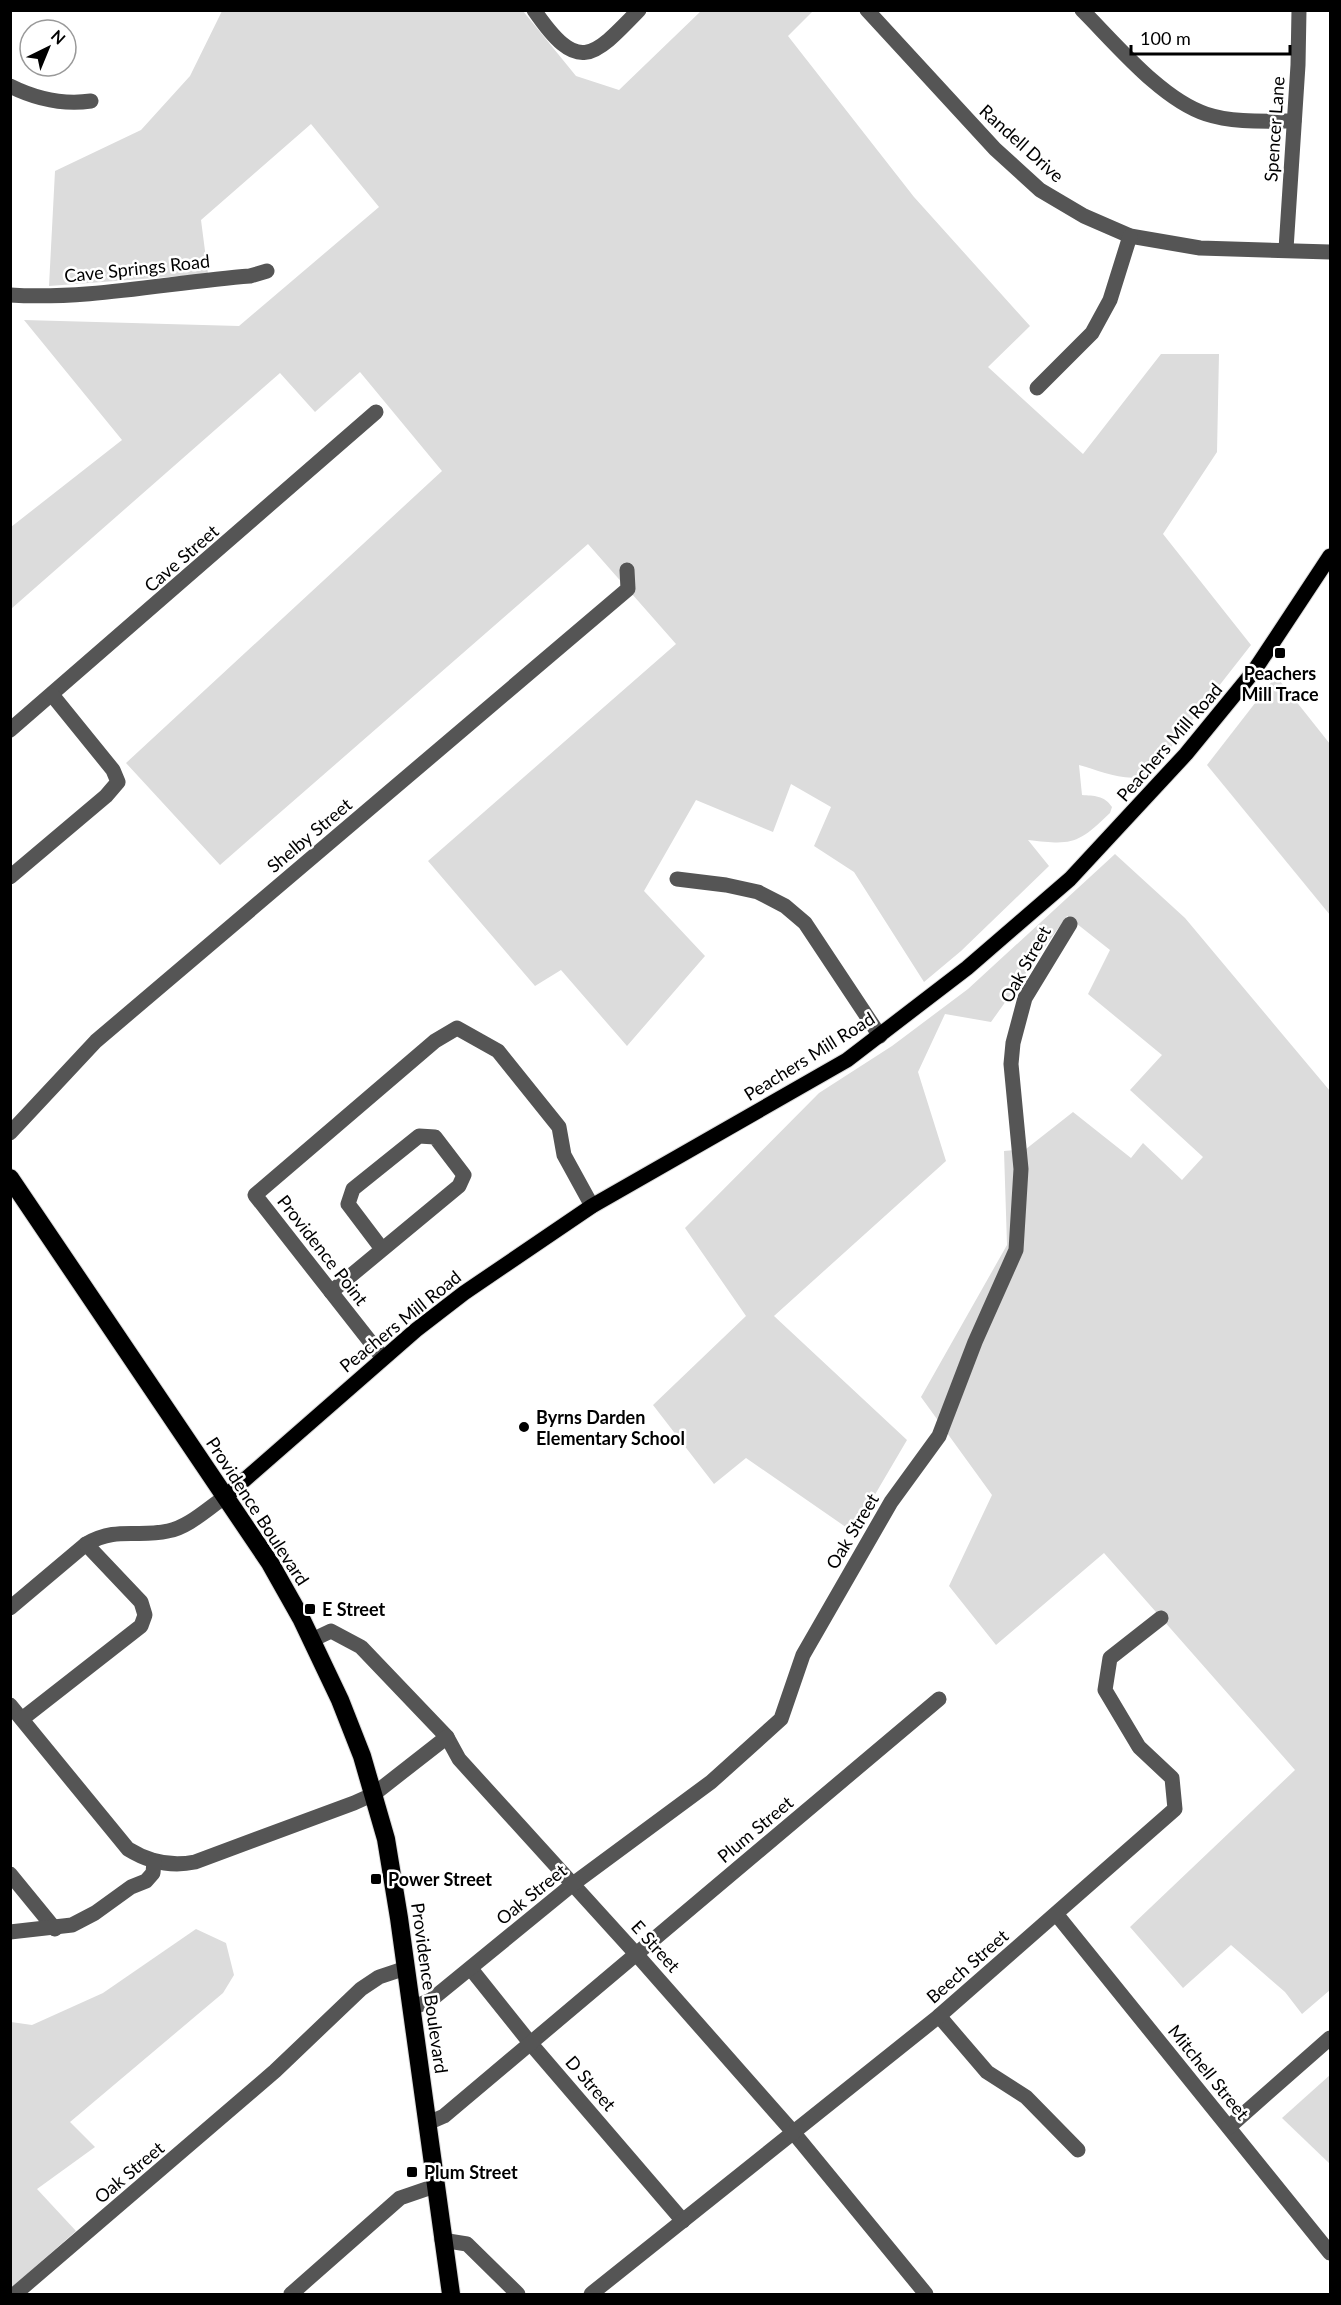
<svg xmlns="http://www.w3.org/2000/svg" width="1341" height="2305" viewBox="0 0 1341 2305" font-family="Lato,sans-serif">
	<rect width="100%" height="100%" fill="#fff"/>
	<g fill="#dcdcdc">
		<path d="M814 10 788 36 914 197 1030 326 988 367 1083 454 1161 354H1219L1217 452 1163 534 1251 645 1150 774C1128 784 1101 771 1079 765L1082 795C1094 796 1104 795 1112 807L1110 813C1077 845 1072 845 1028 840L1049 866 961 951 924 982 854 872 814 846 831 807 791 784 773 832 696 800 644 891 705 956 627 1046 561 970 535 986 428 861 676 644 588 544 220 865 126 763 442 471 360 372 315 412 280 373 11 609V527L122 440 24 320 239 326 379 207 311 124 201 220 208 274 49 286 55 171 141 130 190 76 222 11H523L576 76 619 90 701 11Z"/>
		<polygon points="1276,676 1330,744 1330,915 1207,765"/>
		<polygon points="1115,854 1185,918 1330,1091 1330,1990 1302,2014 1285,1992 1231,1945 1183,1988 1130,1927 1295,1770 1104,1553 996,1645 949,1586 992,1495 921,1397 1007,1245 1004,1151 1026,1149 1073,1112 1131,1158 1143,1143 1182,1180 1203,1157 1130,1090 1162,1055 1088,994 1110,950 1067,916 991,1022 945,1014 918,1072 946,1161 774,1316 907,1440 853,1532 746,1458 714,1484 653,1405 746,1316 685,1228 819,1093 892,1046 968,989"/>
		<polygon points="196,1929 226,1943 234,1975 223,1993 70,2122 95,2147 37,2189 76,2231 11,2288 11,2022 32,2025 103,1993"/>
		<polygon points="1330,2075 1330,2164 1282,2118"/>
	</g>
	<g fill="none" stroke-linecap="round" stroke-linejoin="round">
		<g stroke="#dbdbdb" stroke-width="17">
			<polyline id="major" points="225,1497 416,1330 464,1293 592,1206 847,1060 967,968 1070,879 1186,754 1254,671 1330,556"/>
		</g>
		<g stroke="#dbdbdb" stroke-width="20">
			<polyline id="highway" points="10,1178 270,1563 301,1618 340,1700 362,1756 386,1839 399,1918 451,2294"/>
		</g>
		<g stroke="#555" stroke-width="15">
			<path d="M534 10C578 74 592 59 639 10"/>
			<polyline points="867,10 995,149 1040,190 1084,216 1130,236 1200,248 1330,252"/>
			<path d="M1082 10C1116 44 1161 99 1206 114 1233 123 1266 121 1294 121"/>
			<path d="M10 86C36 99 62 105 91 101"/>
			<polyline points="1286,249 1298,65 1299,10"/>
			<path d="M10 295C90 300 171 282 250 276L267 271"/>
			<polyline points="1037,388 1092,333 1110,300 1130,236"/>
			<polyline points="10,730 376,412"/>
			<polyline points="10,877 106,796 118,782 113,770 53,696"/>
			<polyline points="677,879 726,885 758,892 785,906 805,923 880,1036"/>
			<polyline points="10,1133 96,1041 628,589 627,570"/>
			<polyline points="331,1292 459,1186 464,1175 435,1137 419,1136 353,1189 348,1204 382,1249"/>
			<polyline points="383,1358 255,1195 435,1041 457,1028 498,1051 559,1127 564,1155 592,1206"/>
			<path d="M10 1608 86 1544C118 1526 136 1538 168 1531 189 1527 208 1508 225 1497"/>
			<polyline points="312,1640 331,1631 361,1647 447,1737 459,1759 637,1955 793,2132 926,2294"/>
			<path d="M10 1705 128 1849C149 1862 171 1867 195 1862L354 1803 374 1794 447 1737"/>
			<polyline points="22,1719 141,1626 145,1615 141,1602 86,1544"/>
			<polyline points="10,1874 55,1929"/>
			<polyline points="1057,1915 1330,2253"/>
			<polyline points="10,1932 72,1925 95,1913 131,1887 146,1881 153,1873 154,1861"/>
			<polyline points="471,1969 531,2044 683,2221"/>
			<polyline points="412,2008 431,2000 573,1884 711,1782 781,1719 803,1655 891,1502 939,1436 975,1342 1016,1250 1021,1169 1011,1064 1013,1043 1025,998 1070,924"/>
			<polyline points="939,2016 987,2072 1026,2097 1078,2150"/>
			<polyline points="428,2123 444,2116 939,1699"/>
			<polyline points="1229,2127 1330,2038"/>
			<polyline points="442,2240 467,2244 518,2294"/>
			<polyline points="15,2294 275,2071 361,1989 379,1977 406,1968"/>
			<polyline points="291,2294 400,2198 435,2186"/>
			<polyline points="591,2294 939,2016 1175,1809 1172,1778 1139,1747 1105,1690 1110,1658 1161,1618"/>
		</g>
		<use href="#major" stroke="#000" stroke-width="15"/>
		<use href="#highway" stroke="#000" stroke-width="18"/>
	</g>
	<g fill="#000" stroke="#fff" stroke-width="2">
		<rect x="1274" y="647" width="12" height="12" rx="3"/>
		<circle cx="524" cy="1427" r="6"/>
		<rect x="304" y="1603" width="12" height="12" rx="3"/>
		<rect x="370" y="1873" width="12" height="12" rx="3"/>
		<rect x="406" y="2166" width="12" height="12" rx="3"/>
	</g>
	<g text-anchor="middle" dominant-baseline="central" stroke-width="5" stroke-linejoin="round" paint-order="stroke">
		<g font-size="18" fill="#000" stroke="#fff">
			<text transform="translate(1274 129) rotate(-86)">Spencer Lane</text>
			<text transform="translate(1022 143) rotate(42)">Randell Drive</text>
			<text transform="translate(137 268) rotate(-6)">Cave Springs Road</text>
			<text transform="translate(181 558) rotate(-41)">Cave Street</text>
			<text transform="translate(1169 742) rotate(-49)">Peachers Mill Road</text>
			<text transform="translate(309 835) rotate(-40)">Shelby Street</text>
			<text transform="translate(1025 964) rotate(-61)">Oak Street</text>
			<text transform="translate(809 1056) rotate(-32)">Peachers Mill Road</text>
			<text transform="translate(323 1250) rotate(52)">Providence Point</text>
			<text transform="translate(400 1321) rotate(-39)">Peachers Mill Road</text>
			<text transform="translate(258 1511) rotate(57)">Providence Boulevard</text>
			<text transform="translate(852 1531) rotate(-59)">Oak Street</text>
			<text transform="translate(755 1829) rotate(-40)">Plum Street</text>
			<text transform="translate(531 1894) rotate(-39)">Oak Street</text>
			<text transform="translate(656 1946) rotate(48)">E Street</text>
			<text transform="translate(967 1966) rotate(-41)">Beech Street</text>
			<text transform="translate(430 1988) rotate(82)">Providence Boulevard</text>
			<text transform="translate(1209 2072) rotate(51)">Mitchell Street</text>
			<text transform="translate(591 2083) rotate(49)">D Street</text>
			<text transform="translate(129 2172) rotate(-40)">Oak Street</text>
		</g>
		<g font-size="18" font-weight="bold" fill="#000" stroke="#fff" text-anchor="start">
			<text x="1280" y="673" text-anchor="middle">Peachers<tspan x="1280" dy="21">Mill Trace</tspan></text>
			<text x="536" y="1417">Byrns Darden<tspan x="536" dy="21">Elementary School</tspan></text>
			<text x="322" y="1609">E Street</text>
			<text x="388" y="1879">Power Street</text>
			<text x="424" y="2172">Plum Street</text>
		</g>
	</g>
	<rect width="1341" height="2305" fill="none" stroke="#000000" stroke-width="24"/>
	<g transform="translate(48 48) rotate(43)"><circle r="28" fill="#ffffff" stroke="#999999" stroke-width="1.5"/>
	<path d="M0-4.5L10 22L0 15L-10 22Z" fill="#000000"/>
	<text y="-9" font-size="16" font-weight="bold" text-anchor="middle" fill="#000000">N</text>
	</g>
	<path d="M1131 45v9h159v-9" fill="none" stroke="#000000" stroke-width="3"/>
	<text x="1140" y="45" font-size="18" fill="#000000" stroke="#ffffff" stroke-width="4.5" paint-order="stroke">100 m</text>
</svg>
